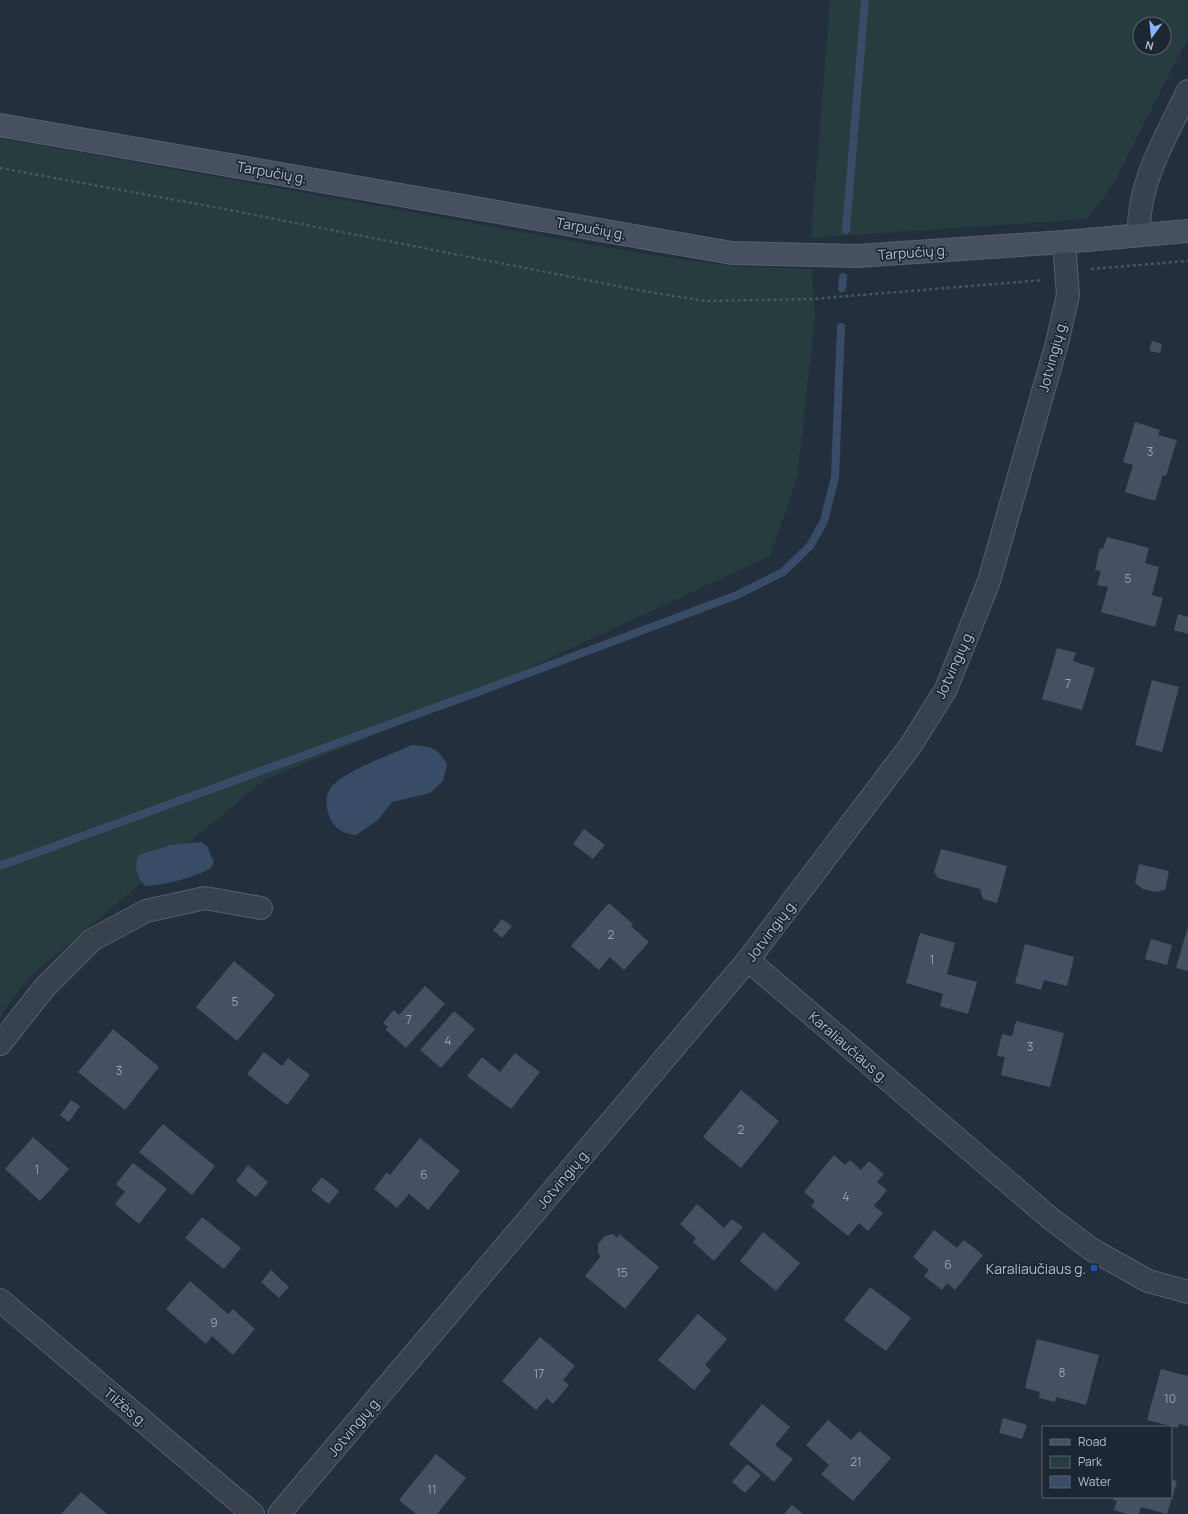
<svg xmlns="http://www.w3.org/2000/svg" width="1188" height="1514" viewBox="0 0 1188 1514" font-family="Manrope,sans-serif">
	<rect width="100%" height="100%" fill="#242f3e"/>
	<g fill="#263c3f" fill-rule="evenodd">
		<path d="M830 0H1188V38L1112 186 1087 219 811 238ZM1140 24H1164V48H1140Z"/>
		<polygon points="0,138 644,254 732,266 812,269 815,316 797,479 770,556 453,703 264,780 28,978 0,1017"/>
	</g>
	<g fill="#394c67">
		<path d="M412 745C431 747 438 747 447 765L443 781 430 793 392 802 378 820 356 835C344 834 336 830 330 818 327 810 324 799 329 791 337 773 393 754 412 745Z"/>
		<path d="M201 842 207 846 214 862 210 869C189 879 168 884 145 886 137 877 133 866 139 855L171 845Z"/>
	</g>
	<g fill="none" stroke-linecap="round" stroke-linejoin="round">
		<g stroke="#394c67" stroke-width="8">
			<polyline points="846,230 865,0"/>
			<polyline points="842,288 843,277"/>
			<polyline points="0,866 478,692 737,595 783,572 810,546 824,521 835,477 841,327"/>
		</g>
	</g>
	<g fill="#455162">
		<polygon points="1152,341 1162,344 1160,353 1149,351"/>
		<polygon points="1135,422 1160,430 1158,435 1177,440 1166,476 1163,475 1155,501 1125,492 1133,465 1123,462"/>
		<polygon points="1107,537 1149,548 1145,563 1159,567 1152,595 1163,598 1155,627 1101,612 1108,587 1097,585 1101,571 1095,570 1100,548 1103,549"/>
		<polygon points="1178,614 1188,617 1188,634 1174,630"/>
		<polygon points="1057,648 1076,653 1073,661 1095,668 1082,710 1042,699"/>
		<polygon points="1152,680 1179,687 1162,752 1135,745"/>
		<polygon points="584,829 605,845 593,859 573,844"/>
		<polygon points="941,849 1007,866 997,903 983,899 980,889 938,878 934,872"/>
		<polygon points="1139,864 1169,871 1165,890 1155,892 1143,889 1135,883"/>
		<polygon points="609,903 633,924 631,926 649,942 624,970 610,957 599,970 571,946"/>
		<polygon points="502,919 512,926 502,938 493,930"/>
		<polygon points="1188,926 1188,971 1176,968"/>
		<polygon points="920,933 955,943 947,974 977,982 968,1014 940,1006 943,994 906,983"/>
		<polygon points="1151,939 1172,945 1167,965 1145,959"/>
		<polygon points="1025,944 1074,957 1067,986 1044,980 1041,990 1015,983"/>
		<polygon points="234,961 275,995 237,1041 196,1007"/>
		<polygon points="425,986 445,1004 406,1048 386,1030 388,1027 383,1023 394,1010 399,1015"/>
		<polygon points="454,1011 475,1029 441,1068 420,1050"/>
		<polygon points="1016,1021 1064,1033 1050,1087 1001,1075 1005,1057 997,1056 1002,1034 1012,1036"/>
		<polygon points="113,1029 159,1067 125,1110 78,1072"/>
		<polygon points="264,1052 282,1066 288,1058 310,1075 287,1105 247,1074"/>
		<polygon points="515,1053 540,1072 511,1109 467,1076 482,1057 500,1072"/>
		<polygon points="741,1090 779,1121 741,1168 703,1137"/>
		<polygon points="71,1100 80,1106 69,1122 60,1115"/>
		<polygon points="163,1124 215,1166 192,1195 139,1152"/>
		<polygon points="33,1137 69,1169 40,1201 5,1169"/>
		<polygon points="420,1138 460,1171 428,1210 409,1194 397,1208 374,1189 387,1172 390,1175"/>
		<polygon points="834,1155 845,1165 850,1160 861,1170 869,1161 884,1174 877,1182 887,1190 874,1206 883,1213 868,1231 859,1223 848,1236 811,1206 815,1201 804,1192"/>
		<polygon points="133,1163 167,1189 139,1224 115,1204 125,1192 116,1184"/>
		<polygon points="248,1165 268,1182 256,1197 236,1181"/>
		<polygon points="322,1177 339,1191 329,1204 311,1190"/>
		<polygon points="697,1204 724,1228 732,1219 743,1227 714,1261 693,1242 696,1238 680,1224"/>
		<polygon points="202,1217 241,1248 224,1269 185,1238"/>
		<polygon points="934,1230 957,1248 964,1240 983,1255 955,1290 947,1283 942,1290 924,1276 929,1270 913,1257"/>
		<polygon points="763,1232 800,1263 776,1291 740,1261"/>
		<polygon points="613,1234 617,1238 619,1234 659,1267 625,1309 585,1276 601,1256 598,1253 598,1244 605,1236"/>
		<polygon points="271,1270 289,1287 279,1298 261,1282"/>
		<polygon points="190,1281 228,1314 233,1309 255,1329 233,1355 212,1336 206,1344 166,1309"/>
		<polygon points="870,1287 911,1318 886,1351 844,1320"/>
		<polygon points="698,1314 727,1339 705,1365 711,1370 694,1390 658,1360"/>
		<polygon points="540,1337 575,1366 563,1380 569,1385 553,1404 547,1398 536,1410 502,1381"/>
		<polygon points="1037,1339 1099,1355 1086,1405 1056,1397 1055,1402 1039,1398 1040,1392 1025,1388"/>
		<polygon points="1161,1369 1188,1376 1188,1426 1179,1424 1178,1428 1147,1420"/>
		<polygon points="762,1404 790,1427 775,1445 793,1459 774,1482 729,1444"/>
		<polygon points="1003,1418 1027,1425 1022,1439 999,1433"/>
		<polygon points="828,1420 851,1440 859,1431 891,1458 853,1501 821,1474 829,1465 806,1445"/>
		<polygon points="436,1454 466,1478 437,1514 416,1514 399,1500"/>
		<polygon points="747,1464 761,1475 745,1493 732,1482"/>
		<polygon points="1171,1479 1177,1481 1167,1514 1141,1507 1139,1514 1127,1514 1114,1510 1117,1501 1113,1500 1114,1497 1171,1497"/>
		<polygon points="81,1492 107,1514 61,1514"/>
		<polygon points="792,1505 803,1514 784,1514"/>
	</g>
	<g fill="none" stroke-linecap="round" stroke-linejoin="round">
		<g stroke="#565f6c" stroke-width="24">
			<g id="minor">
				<path d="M1139 235C1137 183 1166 137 1188 91"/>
				<polyline points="748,960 1050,1218 1091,1249 1148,1281 1188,1292"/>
				<polyline points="0,1044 45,987 92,940 146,911 205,898 261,908"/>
				<polyline points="0,1300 253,1514"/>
				<polyline points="279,1514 748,960 911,745 946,689 989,581 1057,343 1068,295 1064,242"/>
			</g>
		</g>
		<g stroke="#565f6c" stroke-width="24">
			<polyline id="secondary" points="0,125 732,253 857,256 1064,242 1188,231"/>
		</g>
		<g stroke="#44595c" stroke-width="2.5" stroke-dasharray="3 3" stroke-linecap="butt">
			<polyline points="0,168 214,207 643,291 705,301 813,299 1043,280"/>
			<polyline points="1091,269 1188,261"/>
		</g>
		<use href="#minor" stroke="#38414e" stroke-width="22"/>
		<use href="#secondary" stroke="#465061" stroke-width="22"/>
	</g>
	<rect fill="#1a4fb4" stroke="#1d2633" stroke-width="1.5" x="1090" y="1264" width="8" height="8" rx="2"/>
	<g text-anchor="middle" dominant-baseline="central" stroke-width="3.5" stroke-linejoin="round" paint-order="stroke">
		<g font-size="12" fill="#98a1af">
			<text x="1150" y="451">3</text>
			<text x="1128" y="578">5</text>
			<text x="1068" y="683">7</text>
			<text x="611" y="934">2</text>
			<text x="932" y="959">1</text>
			<text x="235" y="1001">5</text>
			<text x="409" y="1019">7</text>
			<text x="448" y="1040">4</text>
			<text x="1030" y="1046">3</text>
			<text x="119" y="1070">3</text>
			<text x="741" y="1129">2</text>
			<text x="37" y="1169">1</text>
			<text x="424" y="1174">6</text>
			<text x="846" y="1196">4</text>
			<text x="948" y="1264">6</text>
			<text x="622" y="1272">15</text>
			<text x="214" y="1322">9</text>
			<text x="1062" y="1372">8</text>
			<text x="539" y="1373">17</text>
			<text x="1170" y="1398">10</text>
			<text x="856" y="1461">21</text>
			<text x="432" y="1489">11</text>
		</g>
		<g font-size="14" fill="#b4bcc9" stroke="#1d2633">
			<text transform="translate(272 172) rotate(10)">Tarpučių g.</text>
			<text transform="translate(591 228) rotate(10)">Tarpučių g.</text>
			<text transform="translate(913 252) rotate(-4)">Tarpučių g.</text>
			<text transform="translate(1052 356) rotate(-75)">Jotvingių g.</text>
			<text transform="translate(954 664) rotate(-66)">Jotvingių g.</text>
			<text transform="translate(771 930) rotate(-53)">Jotvingių g.</text>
			<text transform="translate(849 1047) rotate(41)">Karaliaučiaus g.</text>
			<text transform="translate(563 1178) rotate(-50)">Jotvingių g.</text>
			<text transform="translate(126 1407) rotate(40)">Tilžės g.</text>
			<text transform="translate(354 1426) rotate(-50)">Jotvingių g.</text>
		</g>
		<g font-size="14" fill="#b4bcc9" stroke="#1d2633" text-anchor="end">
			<text x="1086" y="1268">Karaliaučiaus g.</text>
		</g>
	</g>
	<rect x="1042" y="1426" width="130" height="72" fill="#1d2633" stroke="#59626f"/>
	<rect x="1050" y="1439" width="20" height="6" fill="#465061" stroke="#59626f"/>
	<text x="1078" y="1446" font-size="12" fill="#b4bcc9">Road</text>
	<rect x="1050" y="1456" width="20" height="12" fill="#263c3f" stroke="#59626f"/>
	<text x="1078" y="1466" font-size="12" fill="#b4bcc9">Park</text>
	<rect x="1050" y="1476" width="20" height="12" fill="#394c67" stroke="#59626f"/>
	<text x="1078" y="1486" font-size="12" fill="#b4bcc9">Water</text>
	<g transform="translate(1152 36) rotate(195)"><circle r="19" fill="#1d2633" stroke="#59626f"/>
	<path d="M0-3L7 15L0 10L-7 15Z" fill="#8ab4f8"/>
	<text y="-6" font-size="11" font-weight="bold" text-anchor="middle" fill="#b4bcc9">N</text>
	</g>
</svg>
